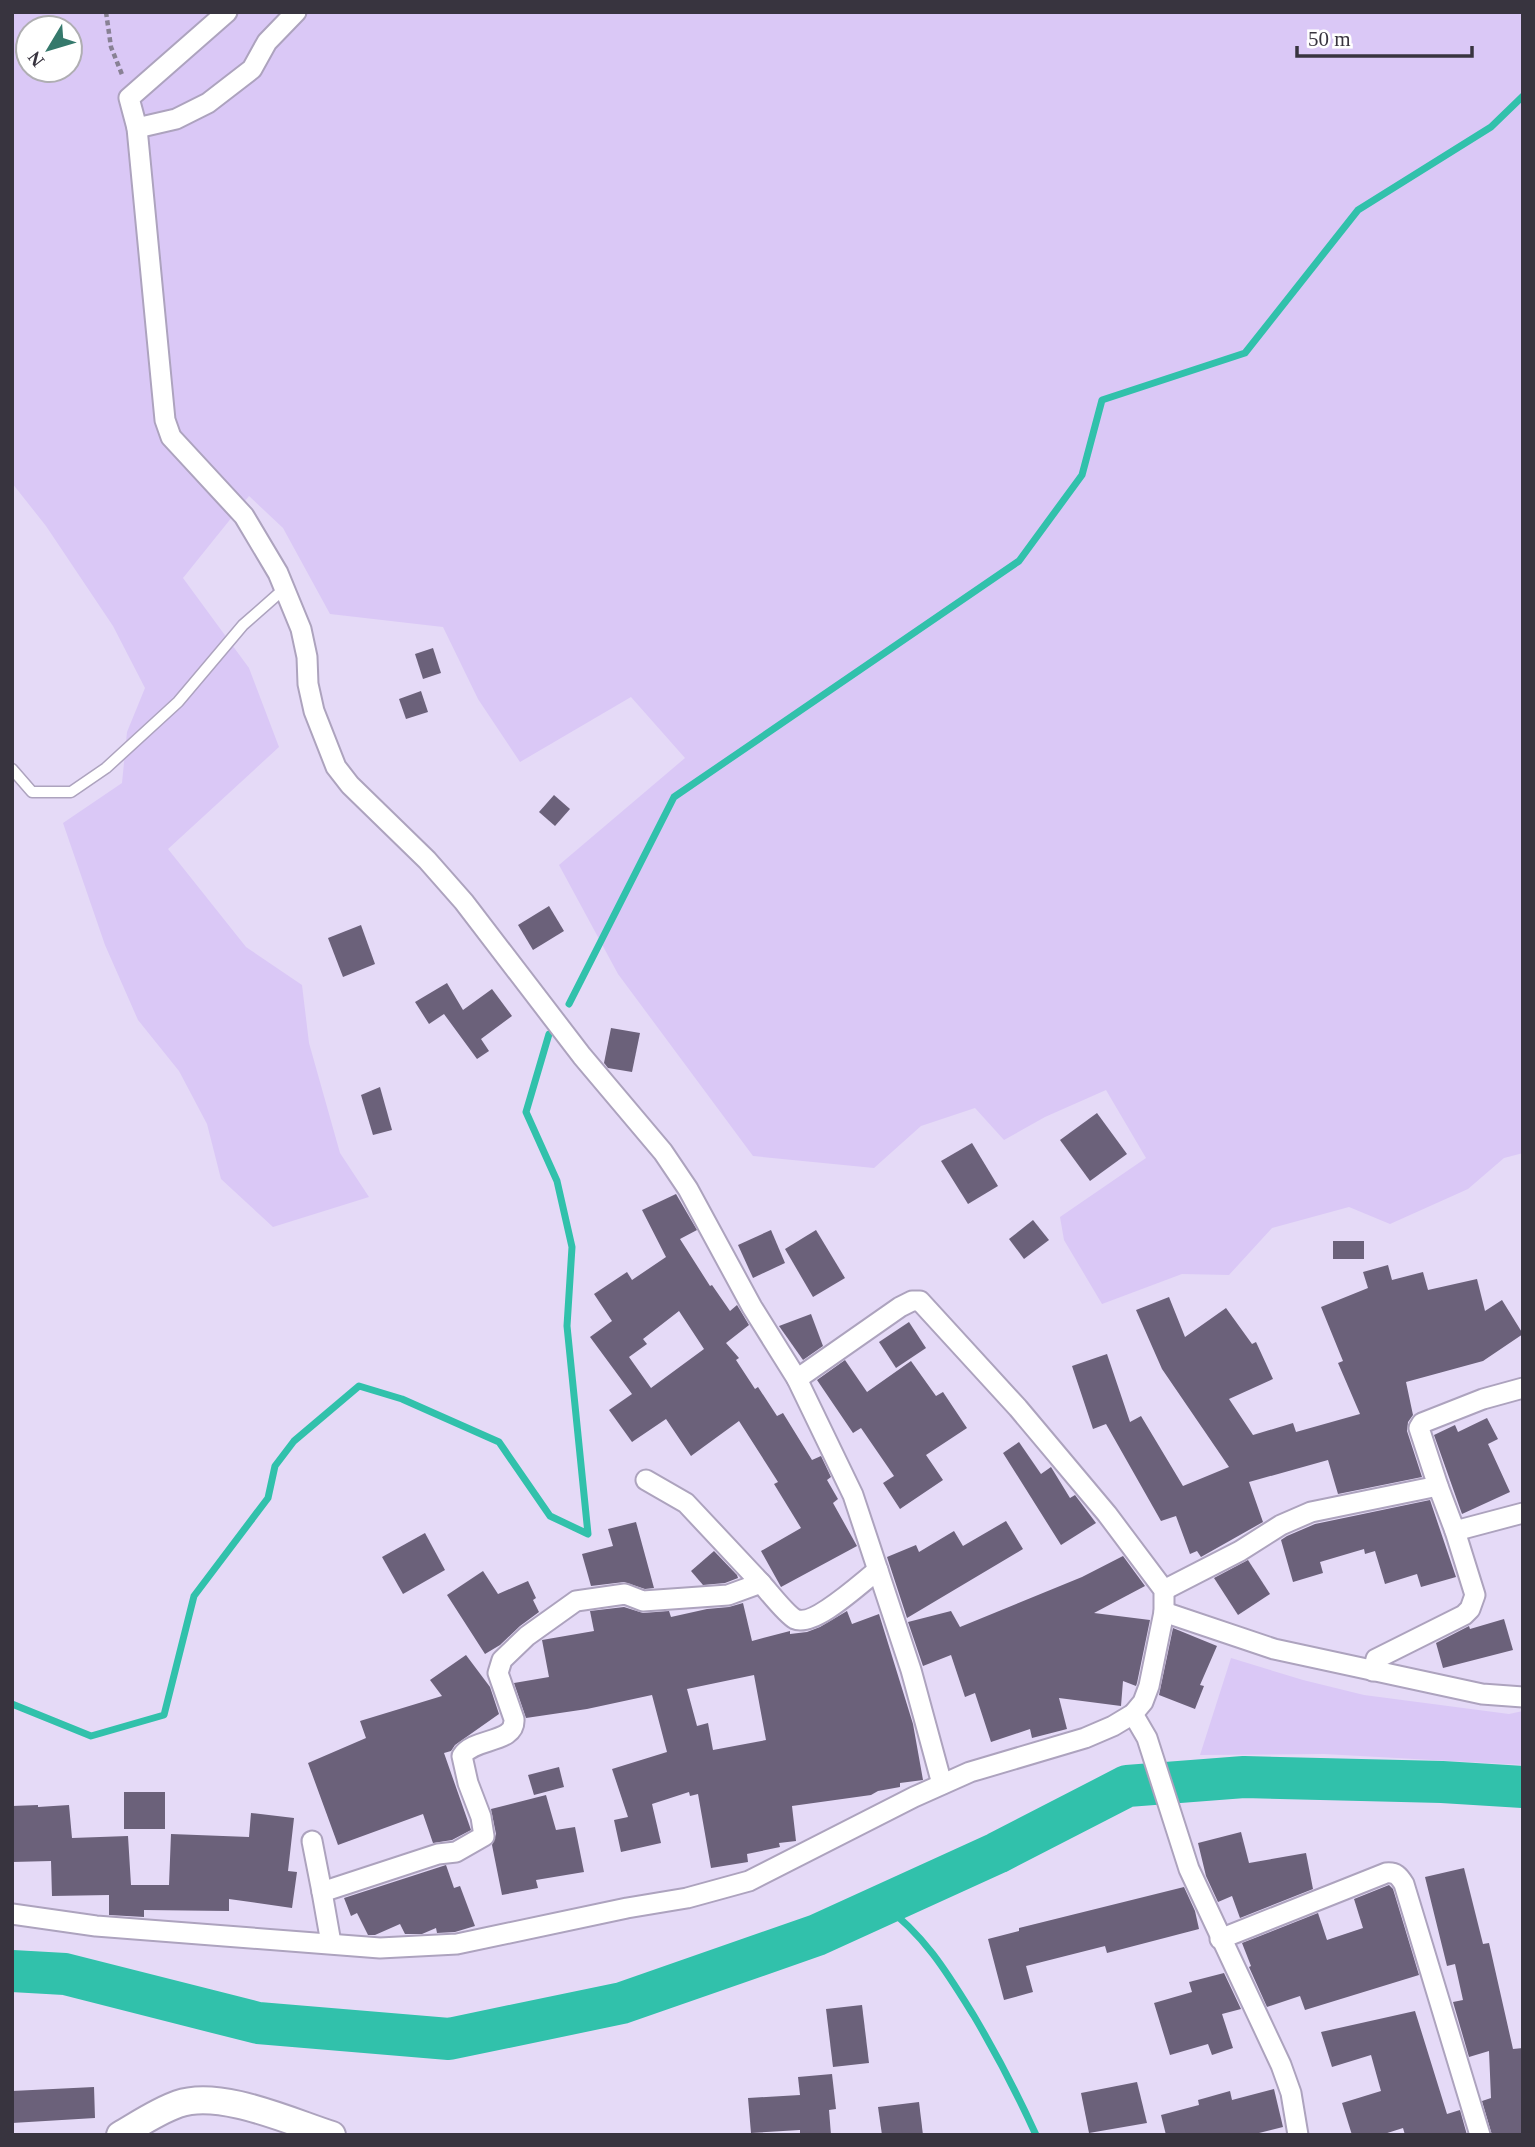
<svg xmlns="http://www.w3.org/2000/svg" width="1535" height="2147" viewBox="0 0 1535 2147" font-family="'Times New Roman',serif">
	<rect width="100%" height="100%" fill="#e5daf7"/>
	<g fill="#dac8f6" fill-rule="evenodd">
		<path d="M12 12H1523V1153L1504 1158 1468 1189 1390 1224 1349 1207 1272 1228 1229 1275 1182 1274 1102 1304 1064 1240 1060 1217 1146 1158 1106 1090 1045 1117 1004 1140 975 1108 921 1126 874 1168 753 1156 618 974 559 865 685 758 631 697 520 762 478 699 443 627 330 614 283 528 249 496 183 578 249 668 279 747 168 849 246 947 302 985 309 1043 340 1153 369 1197 273 1227 221 1179 207 1124 179 1071 138 1020 105 945 63 823 122 783 127 732 145 688 113 626 46 526 12 483ZM28 28H70V70H28Z"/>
		<polygon points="1231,1658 1303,1680 1364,1695 1509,1714 1523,1711 1523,1765 1324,1754 1200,1755"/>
	</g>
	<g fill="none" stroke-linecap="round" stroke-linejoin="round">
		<g stroke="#31c1ab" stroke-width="7">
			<polyline points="569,1004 674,797 1019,561 1082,475 1102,400 1245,353 1358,210 1491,127 1523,96"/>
			<polyline points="12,1704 91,1736 164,1715 194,1596 268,1498 275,1466 294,1441 359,1386 402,1399 499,1442 550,1516 588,1534 567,1326 572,1247 557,1181 526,1112 549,1034"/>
			<path d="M883 1905C924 1934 948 1974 974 2016 997 2055 1017 2093 1036 2135"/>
		</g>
		<polyline stroke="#31c1ab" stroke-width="42" points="12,1971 65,1974 258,2023 449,2039 622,2003 817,1935 997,1853 1127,1786 1244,1777 1442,1782 1523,1787"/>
	</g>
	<g fill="#6b617a" fill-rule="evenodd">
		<polygon points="433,648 441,673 423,679 415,654"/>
		<polygon points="421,691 428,712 406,719 399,699"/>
		<polygon points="554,795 570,809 555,826 539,812"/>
		<polygon points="549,906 564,931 533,950 518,925"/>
		<polygon points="361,925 375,964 343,977 328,938"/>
		<polygon points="447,983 463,1010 492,989 512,1016 481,1039 489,1051 477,1059 444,1014 429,1024 415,1002"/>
		<polygon points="611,1028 640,1033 632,1072 608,1068 604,1063"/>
		<polygon points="380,1087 392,1130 373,1135 361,1095"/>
		<polygon points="1097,1113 1127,1154 1090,1181 1060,1140"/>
		<polygon points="972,1143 998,1186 968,1204 941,1161"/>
		<path d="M676 1194 697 1230 680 1239 710 1286 712 1285 730 1311 737 1305 749 1325 726 1343 739 1358 736 1360 755 1389 758 1387 777 1416 783 1413 812 1460 821 1456 831 1477 827 1480 838 1499 833 1503 857 1546 781 1587 761 1551 801 1528 774 1484 778 1482 739 1421 691 1456 666 1419 632 1442 609 1410 632 1394 590 1337 612 1321 594 1294 627 1272 632 1280 666 1257 642 1210ZM679 1311 704 1349 651 1388 629 1357 647 1344 643 1339Z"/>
		<polygon points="1033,1220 1049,1240 1024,1259 1009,1239"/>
		<polygon points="771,1230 785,1263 753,1278 738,1245"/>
		<polygon points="816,1230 845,1278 813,1297 785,1249"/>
		<rect x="1333" y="1241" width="31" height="18"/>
		<polygon points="1388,1265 1392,1280 1423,1272 1428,1290 1477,1279 1485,1311 1502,1300 1523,1334 1483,1361 1406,1382 1413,1415 1408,1422 1407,1431 1422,1477 1338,1494 1328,1460 1249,1482 1263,1522 1201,1557 1197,1551 1190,1554 1176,1516 1161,1521 1106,1424 1093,1429 1072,1366 1107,1354 1130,1422 1141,1416 1183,1486 1229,1467 1162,1369 1136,1310 1169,1297 1185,1337 1226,1308 1252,1344 1256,1342 1273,1379 1229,1399 1253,1435 1293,1423 1296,1432 1360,1414 1338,1363 1343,1361 1321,1307 1368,1288 1363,1272"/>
		<polygon points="811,1314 823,1346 803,1360 779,1326"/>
		<polygon points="909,1322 926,1348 896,1368 879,1342"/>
		<polygon points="845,1360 867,1392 911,1361 936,1396 943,1392 967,1428 926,1455 943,1480 900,1509 883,1483 894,1476 861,1428 853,1433 817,1380"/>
		<polygon points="1487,1418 1498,1439 1488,1444 1510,1492 1462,1514 1434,1435 1455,1425 1458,1432"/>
		<polygon points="1019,1442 1041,1474 1051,1467 1070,1498 1075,1495 1096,1523 1061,1545 1003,1453"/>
		<polygon points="1430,1500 1456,1577 1421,1587 1417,1574 1385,1584 1375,1551 1365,1554 1364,1549 1320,1562 1323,1573 1293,1582 1281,1540 1287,1536 1315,1524"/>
		<polygon points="1006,1521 1023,1549 907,1618 887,1557 916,1545 919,1552 954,1531 963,1546"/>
		<polygon points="636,1522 654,1588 645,1589 624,1582 591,1586 582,1554 613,1546 608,1529"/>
		<polygon points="425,1533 445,1570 403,1594 382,1557"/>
		<polygon points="714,1551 737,1575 738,1578 725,1583 703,1585 691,1571"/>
		<polygon points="1123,1556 1145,1586 1094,1613 1150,1620 1137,1683 1136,1686 1123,1681 1121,1706 1059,1698 1067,1729 1032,1738 1030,1729 991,1742 975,1693 965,1697 951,1655 923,1666 908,1622 951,1611 960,1627 1082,1577"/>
		<polygon points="1248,1560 1270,1594 1238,1615 1214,1578"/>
		<polygon points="483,1571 498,1594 528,1581 536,1598 533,1600 539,1612 520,1626 500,1645 485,1654 447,1595"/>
		<path d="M743 1603 752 1641 790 1631V1634L807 1632 820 1627 847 1611 852 1624 879 1614 913 1724 923 1780 900 1783V1787L878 1791 871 1795 792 1806 796 1841 779 1843 780 1847 747 1854 748 1862 711 1868 698 1794 690 1796 689 1792 652 1804 661 1843 621 1852 614 1820 628 1817 612 1769 667 1752 652 1695 587 1709 526 1718 514 1683 549 1677 542 1640 594 1631 590 1611 624 1607 643 1613 669 1611 671 1617 707 1609 729 1607ZM754 1675 766 1740 713 1750 708 1723 697 1726 687 1689Z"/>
		<polygon points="1504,1619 1513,1650 1443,1668 1436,1643 1469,1626 1470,1629"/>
		<polygon points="1173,1628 1217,1646 1200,1685 1204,1686 1195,1709 1159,1695"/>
		<polygon points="466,1655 490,1687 499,1714 455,1745 451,1751 444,1753 471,1830 452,1840 433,1843 423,1814 338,1845 308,1763 366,1738 360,1721 442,1696 430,1680"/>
		<polygon points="559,1767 564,1787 534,1795 528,1775"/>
		<rect x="124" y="1792" width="41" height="37"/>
		<polygon points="546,1795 556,1830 575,1827 584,1872 536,1880 538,1888 502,1895 492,1845 496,1834 491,1809"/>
		<polygon points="38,1805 38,1807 69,1805 72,1838 128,1836 131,1885 169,1885 171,1834 249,1837 251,1813 294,1818 288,1871 297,1872 292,1908 229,1899 229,1911 144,1910 144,1917 109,1915 109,1895 52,1896 51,1861 12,1862 12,1806"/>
		<polygon points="1241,1832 1249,1863 1306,1853 1313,1889 1240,1918 1232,1896 1218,1902 1206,1876 1198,1843"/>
		<polygon points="446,1865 454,1888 460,1886 475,1926 455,1932 437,1933 436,1928 422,1934 405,1934 400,1924 375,1935 368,1935 357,1913 351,1916 344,1898"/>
		<polygon points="1464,1868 1483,1944 1489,1943 1513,2049 1523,2048 1523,2135 1492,2135 1482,2101 1491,2098 1489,2051 1469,2057 1453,2002 1463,2000 1455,1964 1447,1966 1425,1877"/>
		<polygon points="1389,1885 1393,1889 1419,1975 1305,2010 1300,1996 1267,2007 1249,1967 1251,1966 1242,1943 1318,1913 1327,1940 1363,1928 1354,1899"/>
		<polygon points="1184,1887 1195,1911 1199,1929 1107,1953 1105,1946 1026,1966 1033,1992 1004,2000 988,1939 1019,1931 1019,1928"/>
		<polygon points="1224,1973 1241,2009 1222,2014 1233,2048 1212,2055 1208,2044 1170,2055 1154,2003 1192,1992 1189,1982"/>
		<polygon points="862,2005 869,2063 833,2067 826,2009"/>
		<polygon points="1415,2011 1447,2114 1460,2110 1467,2135 1405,2135 1403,2128 1381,2135 1352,2135 1342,2103 1381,2091 1371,2055 1332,2067 1321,2032"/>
		<polygon points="832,2074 836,2109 829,2110 831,2135 800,2135 800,2130 751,2133 748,2098 800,2095 798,2077"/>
		<polygon points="1137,2082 1147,2123 1089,2133 1081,2093"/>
		<polygon points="94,2087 95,2118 12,2123 12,2091"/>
		<polygon points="1274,2089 1283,2127 1251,2135 1166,2135 1161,2115 1199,2105 1198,2100 1230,2091 1232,2100"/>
		<polygon points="919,2102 923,2135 882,2135 878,2107"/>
	</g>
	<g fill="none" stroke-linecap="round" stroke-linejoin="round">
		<g stroke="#ada3be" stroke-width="13">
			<polyline id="lane" points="12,769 32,792 71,792 106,768 178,702 243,625 285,588"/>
		</g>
		<g stroke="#ada3be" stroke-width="23">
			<g id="street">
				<polyline points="227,12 129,98 137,128 162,389 165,420 171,437 244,516 278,573 301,629 307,657 308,684 314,711 336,767 350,785 427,860 464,902 582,1056 663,1152 688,1189 752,1307 797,1379 853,1495 911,1670 942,1784"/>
				<polyline points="137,128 176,119 208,103 252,69 267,42 296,12"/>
				<polyline points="797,1379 900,1307 912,1301 920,1301 1018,1408 1107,1514 1164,1590 1164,1612"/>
				<polyline points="646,1480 686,1503 761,1583"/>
				<polyline points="1438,1486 1455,1531"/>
				<polyline points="1164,1590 1240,1551 1281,1525 1311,1512 1438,1486 1419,1428 1422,1423 1483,1399 1523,1388"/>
				<polyline points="1373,1671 1376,1659 1464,1615 1470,1609 1475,1595 1455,1531 1523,1513"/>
				<polyline points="1133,1714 1147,1738 1189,1869 1281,2065 1291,2093 1298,2135"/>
				<polyline points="312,1841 322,1892"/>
				<polyline points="12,1914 96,1926 380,1948 457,1944 627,1908 687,1898 749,1881 914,1797 970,1772 1085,1738 1113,1726 1133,1714 1143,1702 1149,1686 1164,1612 1274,1649 1482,1694 1523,1697"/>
				<path d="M1220 1939 1386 1873C1396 1872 1399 1876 1404 1884L1480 2135"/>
				<path d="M331 1943 322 1892 438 1854 456 1852 484 1836 481 1817 468 1783 462 1756C474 1737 516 1744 514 1719L498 1673 502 1660 527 1636 576 1601 625 1594 643 1601 728 1595 761 1583C769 1592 786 1614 795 1619 814 1628 863 1581 878 1570"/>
			</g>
		</g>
		<g stroke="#ada3be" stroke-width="30">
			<path id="secondary" d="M120 2135C139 2124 158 2111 178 2104 220 2089 291 2122 332 2135"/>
		</g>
		<polyline stroke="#888194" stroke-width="4.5" stroke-dasharray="5 3.5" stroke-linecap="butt" points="106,12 111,47 123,77"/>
		<use href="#lane" stroke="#fff" stroke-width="10"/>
		<use href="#street" stroke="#fff" stroke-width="19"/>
		<use href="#secondary" stroke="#fff" stroke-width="26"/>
	</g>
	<rect width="1535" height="2147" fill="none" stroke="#38343f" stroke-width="28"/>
	<g transform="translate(49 49) rotate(232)"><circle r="33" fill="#ffffff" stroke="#afaeb2" stroke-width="2"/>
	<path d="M0-5L12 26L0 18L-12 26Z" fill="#35796c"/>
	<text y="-10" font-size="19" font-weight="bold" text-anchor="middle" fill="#38343f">N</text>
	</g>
	<path d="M1297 46v10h175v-10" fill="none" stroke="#38343f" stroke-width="3.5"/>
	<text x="1308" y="46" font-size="21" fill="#38343f" stroke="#ffffff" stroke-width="5" paint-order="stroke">50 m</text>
</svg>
